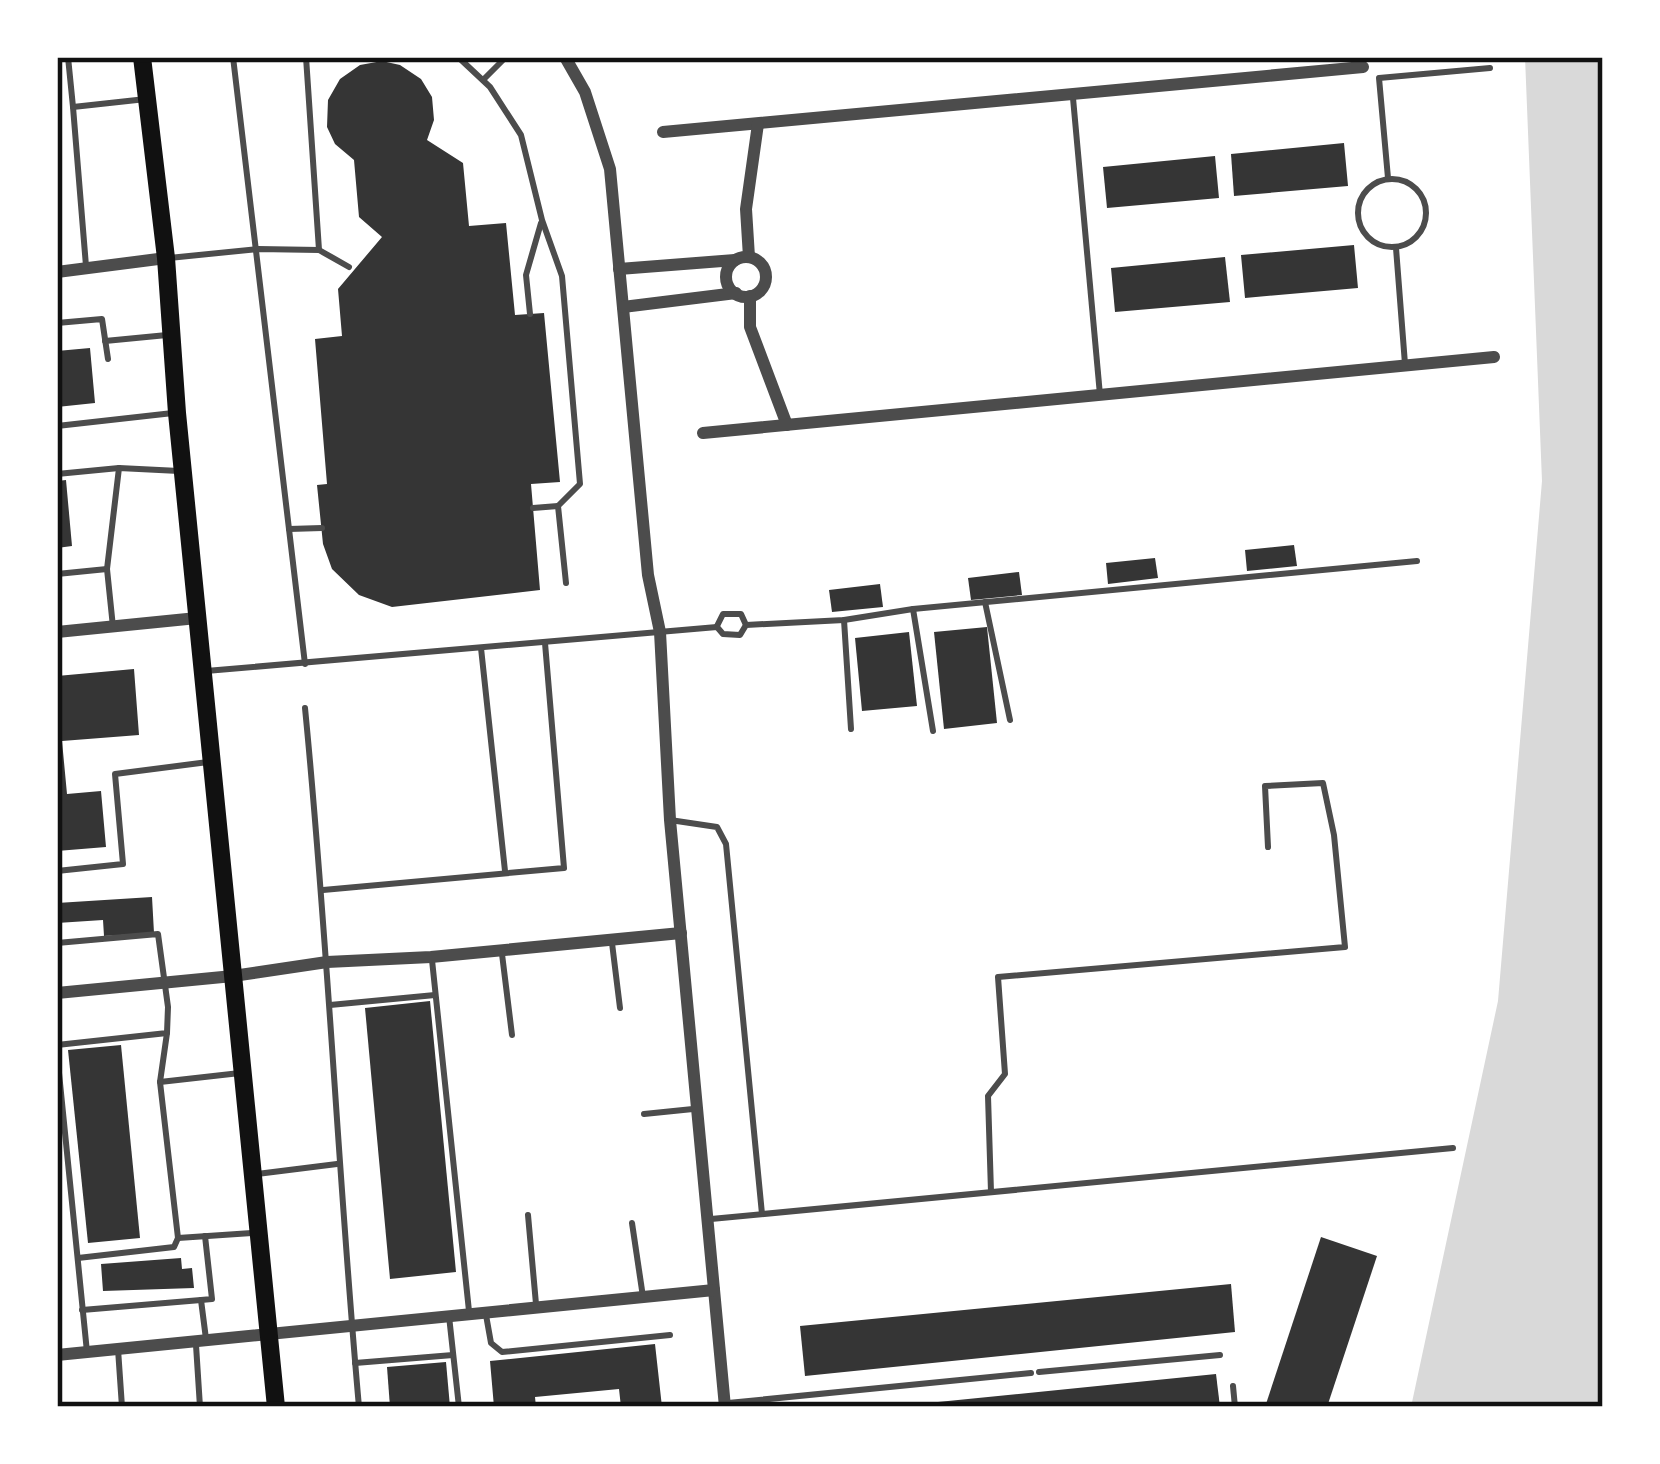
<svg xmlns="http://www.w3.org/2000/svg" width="1660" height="1464" viewBox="0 0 1660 1464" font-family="Lato,sans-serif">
	<rect width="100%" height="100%" fill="#fff"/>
	<polygon fill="#d9d9d9" points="1525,57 1603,57 1603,1407 1411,1407 1498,1001 1542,481"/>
	<g fill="#353535">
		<polygon points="382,61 400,65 421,79 432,97 434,120 427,140 463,163 469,226 506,223 515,315 544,313 560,482 531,484 540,590 392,607 359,595 332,569 323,544 317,485 327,484 315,339 342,336 338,289 382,237 359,217 354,160 335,144 327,127 328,100 340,79 360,65"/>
		<polygon points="1344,143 1348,186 1234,196 1231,154"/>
		<polygon points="1215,156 1219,198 1107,208 1103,167"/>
		<polygon points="1354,245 1358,288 1245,298 1241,255"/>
		<polygon points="1225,257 1230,302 1115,312 1111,268"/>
		<polygon points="90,348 95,403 57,407 57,351"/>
		<polygon points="66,480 72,546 57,548 57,481"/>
		<polygon points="1294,545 1297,566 1247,571 1245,550"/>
		<polygon points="1155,558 1158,578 1108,584 1106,563"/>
		<polygon points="1019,572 1022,595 971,600 968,578"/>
		<polygon points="880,584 883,607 832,612 829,590"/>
		<polygon points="987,627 997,723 944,729 934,632"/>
		<polygon points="909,632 917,706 862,711 855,638"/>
		<polygon points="134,669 139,735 62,741 67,794 101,791 106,847 57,851 57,676"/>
		<polygon points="152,897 154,933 104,936 103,920 57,923 57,903"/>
		<polygon points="430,1001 456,1272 390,1279 365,1008"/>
		<polygon points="121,1045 140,1238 88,1243 68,1050"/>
		<polygon points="1321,1237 1377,1256 1327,1407 1265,1407"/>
		<polygon points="181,1258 182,1269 192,1268 194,1288 103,1291 101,1264"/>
		<polygon points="1231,1284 1235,1332 805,1376 800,1326"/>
		<polygon points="655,1344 662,1407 621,1407 619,1389 535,1397 536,1407 494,1407 490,1361"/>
		<polygon points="446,1362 450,1407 390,1407 387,1367"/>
		<polygon points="1216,1374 1220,1407 918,1407 918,1404"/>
	</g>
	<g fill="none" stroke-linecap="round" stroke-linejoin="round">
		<g stroke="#4c4c4c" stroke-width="6">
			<polyline points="68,57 73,107"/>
			<polyline points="233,57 305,664"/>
			<polyline points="458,57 490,87 521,135 542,220 562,276 580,484 558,506 566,583"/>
			<polyline points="483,80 506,57"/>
			<polyline points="1073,98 1100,395"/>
			<polyline points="1388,178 1379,78 1490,68"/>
			<circle cx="1392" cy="213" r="34"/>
			<polyline points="1396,248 1405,364"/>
			<polyline points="319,250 349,267"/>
			<polyline points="169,258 258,249 319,250 306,57"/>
			<polyline points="86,266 73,107 146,99"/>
			<polyline points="530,314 526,275 541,223"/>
			<polyline points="57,323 102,319 108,359"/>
			<polyline points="105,341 167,335"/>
			<polyline points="57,426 173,413"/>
			<polyline points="57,474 119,468"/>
			<polyline points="533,508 558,506"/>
			<polyline points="289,529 322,528"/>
			<polyline points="57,574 107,569"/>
			<polyline points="985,602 1010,720"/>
			<polyline points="913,609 933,731"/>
			<polyline points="844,620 851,729"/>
			<polyline points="717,626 723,614 741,614 746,625"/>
			<polyline points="113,627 107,569 119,468 179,471"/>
			<polyline points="481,648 505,871"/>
			<polyline points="206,671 717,627 723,634 740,635 746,625 844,620 913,609 1417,561"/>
			<path d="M305 708C328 941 338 1174 359 1407"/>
			<polyline points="670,820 717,827 726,844 762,1214"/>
			<polyline points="57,871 123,864 115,774 208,762"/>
			<polyline points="323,890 564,868 545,643"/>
			<polyline points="57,943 158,934 168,1007 167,1033 57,1045"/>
			<polyline points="612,943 620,1008"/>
			<polyline points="502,954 512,1035"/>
			<polyline points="432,960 469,1311"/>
			<polyline points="330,1005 435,995"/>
			<polyline points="57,1053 87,1352"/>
			<polyline points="160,1082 240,1073"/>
			<polyline points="644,1114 693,1109"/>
			<polyline points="257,1174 337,1164"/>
			<polyline points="991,1192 988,1096 1005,1074 998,977 1345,947 1334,835 1323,783 1265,786 1268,847"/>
			<polyline points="528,1215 536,1304"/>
			<polyline points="711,1219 1453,1148"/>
			<polyline points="632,1223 643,1297"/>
			<polyline points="178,1238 252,1233"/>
			<polyline points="78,1258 174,1247 178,1238 160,1082 167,1033"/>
			<polyline points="201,1300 212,1299 205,1236"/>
			<polyline points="82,1310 201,1300 206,1339"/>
			<polyline points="486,1315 491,1343 502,1352 670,1335"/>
			<polyline points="449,1316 459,1407"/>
			<polyline points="196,1345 200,1407"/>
			<polyline points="118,1349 122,1407"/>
			<polyline points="355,1363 453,1355"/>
			<polyline points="1039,1372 1220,1355"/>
			<polyline points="1233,1386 1235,1407"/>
			<polyline points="728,1403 1031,1373"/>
		</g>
		<g stroke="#4c4c4c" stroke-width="12">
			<polyline points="565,57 585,92 610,169 648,575 660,632 670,820 725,1407"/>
			<polyline points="663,132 1363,67"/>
			<polyline points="749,257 746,209 758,124"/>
			<circle cx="746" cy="277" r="20"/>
			<polyline points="619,269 735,260"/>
			<polyline points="57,272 166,258"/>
			<polyline points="750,296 750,327 787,425"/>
			<polyline points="623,307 736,293"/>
			<polyline points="703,433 1494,357"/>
			<polyline points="57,632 197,618"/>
			<polyline points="57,993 233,976 327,962 431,957 681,933"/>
			<polyline points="57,1355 714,1290"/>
		</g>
		<polyline stroke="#111" stroke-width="18" points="142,57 166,258 177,413 276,1407"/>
	</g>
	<rect width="1660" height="1464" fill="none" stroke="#ffffff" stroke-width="120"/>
	<rect x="60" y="60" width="1540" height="1344" fill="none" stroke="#111" stroke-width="4.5"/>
</svg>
